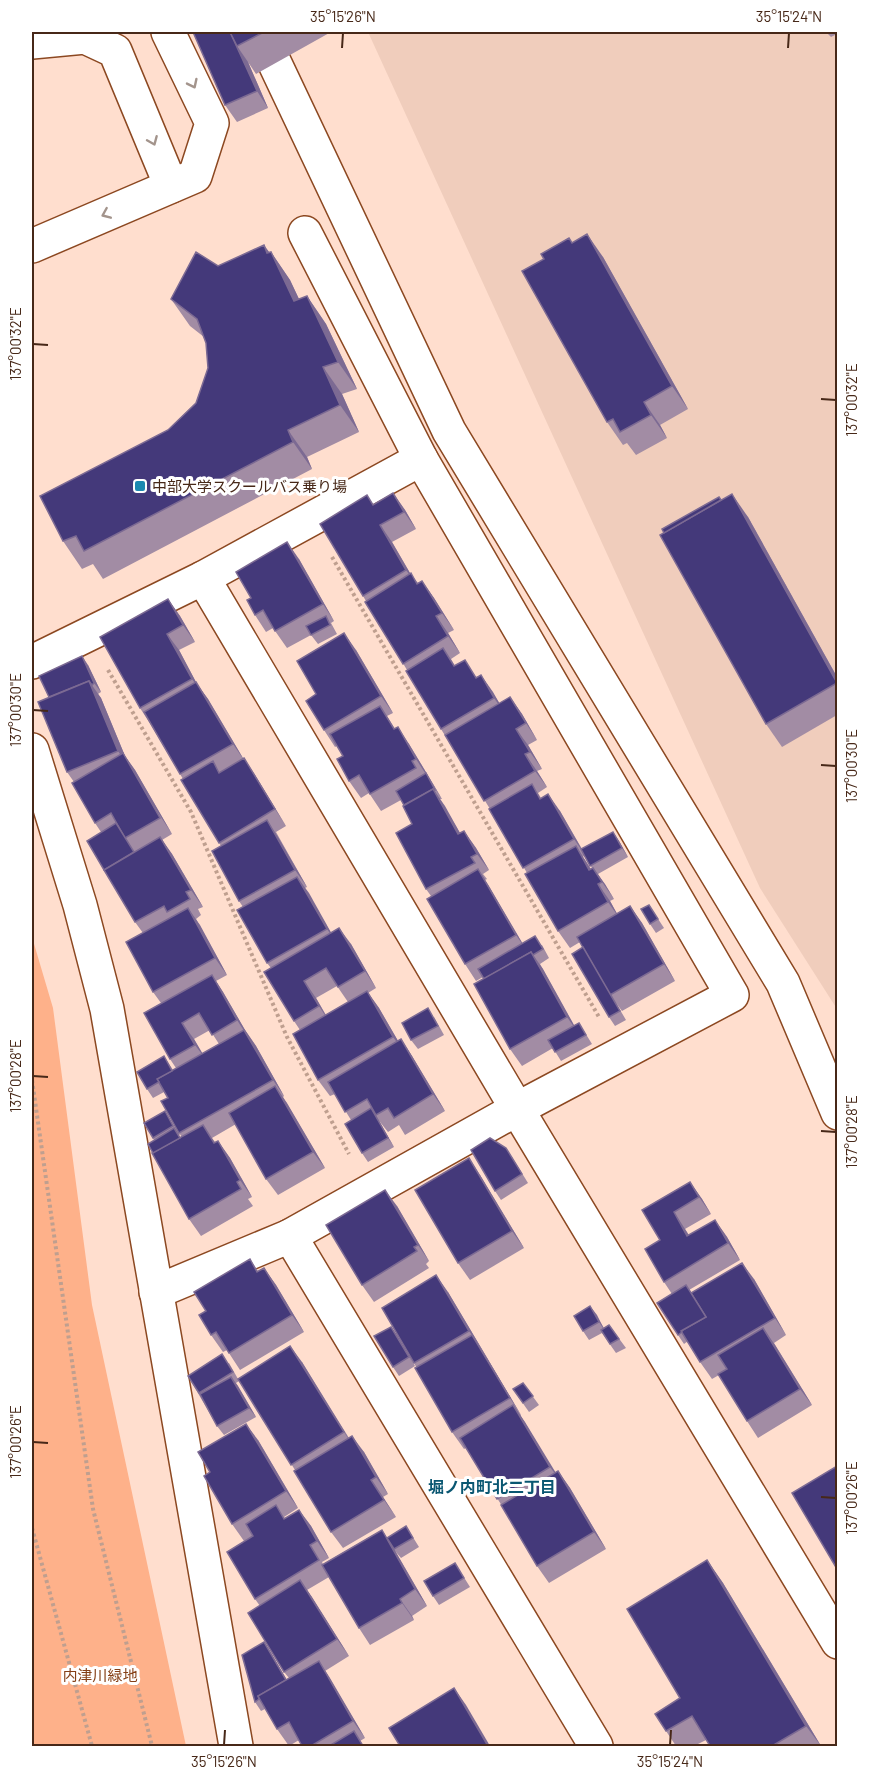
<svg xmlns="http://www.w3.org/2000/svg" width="869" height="1778" viewBox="0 0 869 1778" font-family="Barlow,'Noto Sans JP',sans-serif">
	<rect width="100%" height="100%" fill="#ffdece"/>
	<polygon fill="#f0cdbc" points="368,32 837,32 837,1009 760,888"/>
	<polygon fill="#feb18a" points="32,937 53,1008 92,1305 186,1746 32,1746"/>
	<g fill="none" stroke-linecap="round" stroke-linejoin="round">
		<g stroke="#8c4821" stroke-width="36">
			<g id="minor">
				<polyline points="260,32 449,431 783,983 838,1113"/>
				<polyline points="32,42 85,37 115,51 171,186"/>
				<polyline points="32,246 195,176 212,123 168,32"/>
				<polyline points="203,578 517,1109 838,1642"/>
				<polyline points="32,662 203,578 421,459"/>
				<polyline points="32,750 80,905 107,1009 236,1746"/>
				<polyline points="290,1236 596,1746"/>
				<polyline points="156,1292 290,1236 517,1109 732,995 421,459 305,233"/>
			</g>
		</g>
		<g stroke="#bf9f8f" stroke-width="4" stroke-dasharray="3 3" stroke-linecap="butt">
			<polyline points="332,557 599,1017"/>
			<polyline points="108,670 191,812 287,1037 349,1154"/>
			<polyline points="32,1080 93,1509 152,1746"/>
			<polyline points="32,1528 92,1746"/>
		</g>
		<use href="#minor" stroke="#fff" stroke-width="33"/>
	</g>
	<g fill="#a28ca4" fill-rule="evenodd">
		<polygon points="193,32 331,32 256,74 248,62 268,108 237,122 225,105"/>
		<polygon points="826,32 837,32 837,34 831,37"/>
		<polygon points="572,242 603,257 688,409 660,425 667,438 636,455 627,443 623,445 607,422"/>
		<polygon points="271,252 290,280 299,299 307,296 326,324 357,389 342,394 359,432 307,457 312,469 103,579 93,564 82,569 63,541 168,430 196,403 208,368 206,343 204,337 190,326 171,299 218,266"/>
		<path d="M393 493 405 510 416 529 392 542 410 573 418 583 422 581 434 598 454 630 448 633 460 653 451 659 455 666 477 677 481 675 500 704 510 697 522 714 537 740 528 745 542 769 537 771 547 787 538 793 541 798 560 811 582 849 613 832 619 841 628 857 598 874 614 899 610 901 617 914 630 906 642 923 675 981 622 1011 616 1003 626 1020 615 1026 609 1017 586 953 580 942 570 948 558 931 527 873 490 809 441 729 407 670 363 596 374 505ZM584 856 592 868 591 869 583 857Z"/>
		<polygon points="721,500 748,517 837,677 837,715 782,747 766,724"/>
		<polygon points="299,559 334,621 331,623 337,634 318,644 311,635 287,648 273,628 266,632 255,615"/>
		<path d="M168 599 180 616 195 642 179 650 197 684 208 699 243 758 255 775 286 826 276 832 307 887 305 888 331 933 351 944 376 988 368 993 379 1008 398 1041 401 1039 412 1056 445 1111 405 1135 399 1125 388 1132 376 1117 394 1147 368 1162 362 1153 351 1120 335 1094 330 1096 318 1080 300 1030 294 1021 271 968 267 963 243 907 239 901 221 846 181 780 183 779 151 725 140 708ZM337 986 348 1002 326 1015 316 998Z"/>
		<polygon points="356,650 393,713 387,716 395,729 409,744 432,782 442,799 440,799 460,833 464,831 476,848 489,870 483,874 487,879 485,880 522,943 542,945 549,958 540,964 574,1026 579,1023 592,1044 561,1061 553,1048 522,1066 510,1049 484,979 483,977 476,981 465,964 431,896 426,889 412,824 401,800 381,811 369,793 361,798 349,781 343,756 337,746 335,747 324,730 316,694"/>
		<path d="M88 665 101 692 98 694 101 698 125 756 135 770 172 834 162 840 172 854 203 907 198 909 201 915 196 919 227 975 216 981 223 992 245 1030 256 1046 284 1096 283 1097 325 1168 278 1195 266 1179 236 1124 212 1138 215 1142 218 1141 230 1158 252 1197 248 1199 253 1206 201 1236 189 1219 153 1153 154 1140 144 1123 165 1111 180 1135H179L180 1137H182L179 1133 168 1098 164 1092 153 1098 147 1089 164 1056 173 1070 176 1068 170 1059 161 1003 153 992 143 933 135 922 101 832 95 823 74 782 67 772 48 697ZM210 1030 219 1044 202 1054 194 1039Z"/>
		<polygon points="649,905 664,928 656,933 650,924"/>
		<polygon points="434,1017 444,1035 418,1049 411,1040"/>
		<polygon points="512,1157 528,1183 501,1200 495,1191"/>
		<polygon points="480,1175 524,1248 470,1280 458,1263"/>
		<polygon points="690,1182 702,1199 711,1214 685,1229 689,1235 715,1220 727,1237 740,1260 689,1290 694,1298 754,1279 786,1335 774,1343 812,1405 758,1438 747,1421 719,1375 712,1379 700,1362 688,1341 684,1344 678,1335 672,1294 664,1282 660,1240 642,1210"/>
		<polygon points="397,1206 429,1261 426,1264 429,1268 374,1302 362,1285"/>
		<polygon points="250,1259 258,1271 264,1268 276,1285 304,1332 240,1370 227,1350 223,1352 211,1335 206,1311"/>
		<polygon points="448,1292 521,1415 521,1416 555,1473 558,1471 570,1488 606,1549 549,1583 537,1566 502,1506 466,1448 464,1449 452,1432 414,1363"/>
		<polygon points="590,1306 604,1328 609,1325 626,1348 616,1353 602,1333 589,1340 583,1331"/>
		<polygon points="391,1327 415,1366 399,1376 393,1367"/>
		<polygon points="302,1362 349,1438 364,1452 388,1494 383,1497 396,1517 343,1548 331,1532 295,1470 239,1381 236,1383 256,1417 224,1435 217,1426 188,1376 229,1363 238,1379"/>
		<polygon points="523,1383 539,1405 529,1412 513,1389"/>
		<polygon points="258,1440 298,1508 284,1517 285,1518 299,1510 311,1526 329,1558 322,1562 323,1564 382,1530 391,1544 406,1526 419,1547 401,1558 395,1551 427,1606 412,1616 414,1620 370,1645 359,1628 329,1577 307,1590 349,1656 325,1671 365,1738 360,1741 364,1746 302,1746 299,1740 289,1746 277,1729 265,1709 261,1711 255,1702 264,1642 287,1680 289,1678 284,1672 260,1606 255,1599 253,1536 244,1541 232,1524 210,1472"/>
		<polygon points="707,1560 723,1583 821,1746 710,1746 706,1740 694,1746 676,1746 666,1731 680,1698"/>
		<polygon points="455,1563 470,1587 439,1605 433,1596"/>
	</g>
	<g fill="#7c6a93">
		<polygon points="230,32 237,46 248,62 268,108 257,91"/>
		<polygon points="587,234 603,257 688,409 672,386"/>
		<polygon points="264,245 275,260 271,252 290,280 313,329 294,301 267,253"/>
		<polygon points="307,296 326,324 357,389 338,362"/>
		<polygon points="323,367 342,394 359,432 340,405"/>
		<polygon points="644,402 660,425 667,438 651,415"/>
		<polygon points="288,430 307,457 312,469 293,442"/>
		<polygon points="393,493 405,510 416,529 404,512"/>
		<polygon points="732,494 748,517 837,677 837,683"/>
		<polygon points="380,525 392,542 418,587 406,570"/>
		<polygon points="287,542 299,559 334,621 323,604"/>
		<polygon points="422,581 434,598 454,630 442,613"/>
		<polygon points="168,599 180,616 195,642 183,625"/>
		<polygon points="436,616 448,633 460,653 448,636"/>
		<polygon points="344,633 356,650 393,713 381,696"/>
		<polygon points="167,634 179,650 197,684 208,699 244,760 233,744 204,696 192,679"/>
		<polygon points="82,656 88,665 101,692 94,683"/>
		<polygon points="481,675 493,692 506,715 494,698"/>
		<polygon points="89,681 101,698 125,756 135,770 172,834 118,751"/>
		<polygon points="510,697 522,714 537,740 526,723"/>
		<polygon points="398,727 409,744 442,799 416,759"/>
		<polygon points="516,729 528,745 542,769 530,752"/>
		<polygon points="525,754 537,771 547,787 535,771"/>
		<polygon points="244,758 255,775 286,826 275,809"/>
		<polygon points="433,789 445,806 470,851 458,834"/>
		<polygon points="548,794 560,811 585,855 574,839"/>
		<polygon points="267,820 278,837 307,887 295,870"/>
		<polygon points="464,831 476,848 489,870 477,854"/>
		<polygon points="613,832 619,841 628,857 622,848"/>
		<polygon points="160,837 172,854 203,907 191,890"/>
		<polygon points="576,846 587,863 601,887 589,870"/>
		<polygon points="593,868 605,884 614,899 602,882"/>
		<polygon points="478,869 489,886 527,951 516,935"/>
		<polygon points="297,877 309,893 338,945 327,929"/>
		<polygon points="598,884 610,901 620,919 608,902"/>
		<polygon points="630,906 642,923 675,981 664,964"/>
		<polygon points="188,908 200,925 227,975 215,958"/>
		<polygon points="339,928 351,944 376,988 365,971"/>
		<polygon points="531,952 543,969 579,1034 567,1017"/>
		<polygon points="212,975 223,992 245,1030 256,1046 284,1096 273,1080 248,1037 237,1020"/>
		<polygon points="304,981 316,998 330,1023 319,1006"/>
		<polygon points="367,991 379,1008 405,1053 393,1037"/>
		<polygon points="182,1023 194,1039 207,1061 195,1045"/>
		<polygon points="401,1039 412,1056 445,1111 433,1094"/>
		<polygon points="275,1086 287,1103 325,1168 313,1152"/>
		<polygon points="371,1108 377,1117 394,1147 388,1138"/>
		<polygon points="218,1141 230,1158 252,1197 240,1180"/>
		<polygon points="469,1158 480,1175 524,1248 512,1231"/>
		<polygon points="690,1182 702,1199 711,1214 699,1197"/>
		<polygon points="385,1190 397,1206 429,1261 418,1245"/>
		<polygon points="674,1212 685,1229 699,1253 687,1236"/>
		<polygon points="715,1220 727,1237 740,1260 728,1243"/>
		<polygon points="742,1263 754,1279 786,1335 775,1318"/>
		<polygon points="264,1268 276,1285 304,1332 292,1315"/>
		<polygon points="436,1275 448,1292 521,1415 510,1398 477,1342 469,1331"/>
		<polygon points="590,1306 597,1315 605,1331 599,1322"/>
		<polygon points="391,1327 397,1335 415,1366 409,1357"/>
		<polygon points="763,1328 775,1345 812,1405 800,1389"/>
		<polygon points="290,1346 302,1362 355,1449 344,1432"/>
		<polygon points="231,1377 238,1386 256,1417 249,1408"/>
		<polygon points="513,1405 525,1422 562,1483 550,1467"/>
		<polygon points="246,1424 258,1440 298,1508 286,1491"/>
		<polygon points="352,1436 364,1452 388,1494 376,1477"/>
		<polygon points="558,1471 570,1488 606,1549 594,1532"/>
		<polygon points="371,1480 383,1497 396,1517 384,1500"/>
		<polygon points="299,1510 311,1526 329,1558 317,1541"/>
		<polygon points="382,1530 393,1547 427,1606 415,1589"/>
		<polygon points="707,1560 723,1583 821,1746 806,1726"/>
		<polygon points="300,1580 312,1597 349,1656 337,1639"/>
		<polygon points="400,1599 412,1616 414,1620 402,1603"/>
		<polygon points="264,1642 270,1651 294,1693 288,1684"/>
		<polygon points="319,1661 330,1678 365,1738 353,1721"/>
		<polygon points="454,1688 466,1705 490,1746 488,1746"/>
	</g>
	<g fill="#44397a" stroke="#7c6a93" stroke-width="1.5">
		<polygon points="193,32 230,32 257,91 225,105"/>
		<polygon points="230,32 264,32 237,46"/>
		<polygon points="587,234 672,386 644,402 651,415 620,432 613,419 607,422 522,271 544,259 541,254 569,238 572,243"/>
		<polygon points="264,245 267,253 271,252 294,301 307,296 338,362 323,367 340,405 288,430 293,442 84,551 76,536 63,541 40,496 168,430 196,403 208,368 206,343 197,319 171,299 196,252 218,266"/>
		<polygon points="393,493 404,512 380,525 406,570 363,596 320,524 367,495 373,505"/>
		<polygon points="732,494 837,683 766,724 660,535"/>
		<polygon points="719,497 721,500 664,533 662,529"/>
		<polygon points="287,542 323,604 275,631 263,610 255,615 247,600 251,598 236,572"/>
		<polygon points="411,573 417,584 422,581 442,613 436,616 448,636 403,664 365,602"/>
		<polygon points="168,599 183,625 167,634 192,679 140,708 100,637"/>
		<polygon points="326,616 330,625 311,635 306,626"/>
		<polygon points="344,633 381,696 324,730 306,701 316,694 297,661"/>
		<polygon points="443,648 454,666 465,660 476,678 481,675 494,698 441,729 406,671"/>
		<polygon points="82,656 94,683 92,685 89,681 49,697 39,676"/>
		<polygon points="89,681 118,751 67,772 38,702"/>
		<polygon points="196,682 233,744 180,774 144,712"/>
		<polygon points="510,697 526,723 516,729 530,752 525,754 535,771 484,801 445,735"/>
		<polygon points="380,706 394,729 398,727 416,759 412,761 416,768 370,794 359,775 349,781 337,759 343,756 330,734"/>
		<polygon points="123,753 160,818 125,838 111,813 95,823 72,783"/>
		<polygon points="244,758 275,809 219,843 181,780 213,761 219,773"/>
		<polygon points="426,773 435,790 434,790 433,789 404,805 396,791"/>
		<polygon points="532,784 540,799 548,794 574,839 523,868 489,809"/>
		<polygon points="433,789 458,834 464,831 477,854 471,857 475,863 426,889 396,833 412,824 403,806"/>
		<polygon points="267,820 295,870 239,901 212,851"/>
		<polygon points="116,823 134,852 104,870 87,841"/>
		<polygon points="613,832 622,848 590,866 581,849"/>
		<polygon points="160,837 191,890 186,892 190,899 167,912 164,906 135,922 104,870"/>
		<polygon points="576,846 589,870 593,868 602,882 598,884 608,902 558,931 525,874"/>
		<polygon points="478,869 516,935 465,964 427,899"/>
		<polygon points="297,877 327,929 267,963 237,910"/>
		<polygon points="649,905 658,919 650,924 641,909"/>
		<polygon points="630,906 664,964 610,995 577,937"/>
		<polygon points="188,908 215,958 153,992 126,942"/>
		<polygon points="339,928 365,971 338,987 326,968 304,981 319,1006 294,1021 264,972"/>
		<polygon points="535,936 543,949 533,955 531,952 484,979 478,969"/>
		<polygon points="583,947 620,1011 609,1017 572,954"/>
		<polygon points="531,952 567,1017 510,1049 474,984"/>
		<polygon points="212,975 237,1020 212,1035 199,1013 182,1023 195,1045 170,1059 144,1013"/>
		<polygon points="367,991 393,1037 318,1080 293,1034"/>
		<polygon points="428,1008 438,1026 411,1040 402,1023"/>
		<polygon points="579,1023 586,1035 555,1052 548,1040"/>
		<polygon points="244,1030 273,1080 179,1133 161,1101 168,1098 157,1079"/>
		<polygon points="401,1039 433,1094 394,1118 388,1108 376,1115 367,1099 345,1112 328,1082"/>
		<polygon points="164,1056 172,1071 157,1079 159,1082 147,1089 137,1072"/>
		<polygon points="275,1086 313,1152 266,1179 229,1113"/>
		<polygon points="371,1108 388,1138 362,1153 345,1124"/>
		<polygon points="165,1111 173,1126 153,1138 144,1123"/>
		<polygon points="203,1125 214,1143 218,1141 240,1180 237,1182 241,1189 189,1219 152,1153"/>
		<polygon points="174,1128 180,1138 153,1153 148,1144"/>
		<polygon points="490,1138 506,1148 522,1174 495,1191 471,1150"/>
		<polygon points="469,1158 512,1231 458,1263 415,1190"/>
		<polygon points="690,1182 699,1197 674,1212 687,1236 715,1220 728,1243 664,1282 645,1249 660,1240 642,1210"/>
		<polygon points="385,1190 418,1245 414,1247 417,1251 362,1285 326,1225"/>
		<polygon points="250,1259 257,1272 264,1268 292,1315 229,1353 216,1332 211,1335 199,1315 206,1311 194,1292"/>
		<polygon points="742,1263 775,1318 700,1362 681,1331 706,1317 691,1293"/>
		<polygon points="436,1275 469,1331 414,1363 382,1308"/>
		<polygon points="686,1285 706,1317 681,1331 682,1332 678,1335 657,1303"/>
		<polygon points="590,1306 599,1322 583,1331 574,1316"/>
		<polygon points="609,1325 619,1339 610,1344 601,1330"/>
		<polygon points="391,1327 409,1357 393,1367 374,1336"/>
		<polygon points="763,1328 800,1389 747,1421 718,1374 727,1369 718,1355"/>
		<polygon points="472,1335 510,1398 452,1432 415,1368"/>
		<polygon points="290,1346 344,1432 291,1465 238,1379"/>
		<polygon points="222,1354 233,1372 199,1393 188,1376"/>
		<polygon points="231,1377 249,1408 217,1426 200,1394"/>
		<polygon points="523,1383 533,1396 523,1403 513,1389"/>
		<polygon points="513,1405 550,1467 497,1499 460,1438"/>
		<polygon points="246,1424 286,1491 232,1524 204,1476 210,1472 198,1452"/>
		<polygon points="352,1436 376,1477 371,1480 384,1500 331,1532 294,1471"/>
		<polygon points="837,1466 837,1569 792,1493"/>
		<polygon points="558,1471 594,1532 537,1566 501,1505"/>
		<polygon points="276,1505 284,1519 299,1510 317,1541 310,1545 319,1560 255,1599 227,1552 253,1536 246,1524"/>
		<polygon points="406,1526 413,1538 394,1549 387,1538"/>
		<polygon points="382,1530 415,1589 400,1599 402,1603 359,1628 322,1565"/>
		<polygon points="707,1560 806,1726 772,1746 710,1746 692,1716 666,1731 655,1714 680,1698 627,1609"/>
		<polygon points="455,1563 464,1578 433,1596 424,1581"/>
		<polygon points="300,1580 337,1639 284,1672 248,1613"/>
		<polygon points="264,1642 286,1680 258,1696 259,1699 255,1702 242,1655"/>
		<polygon points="319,1661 353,1721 311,1746 302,1746 289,1722 277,1729 258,1696"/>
		<polygon points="454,1688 488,1746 400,1746 389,1728"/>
		<polygon points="354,1731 363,1746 329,1746"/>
	</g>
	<defs><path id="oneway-chevron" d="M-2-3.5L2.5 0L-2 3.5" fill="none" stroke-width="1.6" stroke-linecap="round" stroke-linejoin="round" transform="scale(1.5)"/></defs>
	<g stroke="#a3948c">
		<use href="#oneway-chevron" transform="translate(193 84) rotate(64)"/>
		<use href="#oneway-chevron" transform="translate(153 141) rotate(67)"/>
		<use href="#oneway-chevron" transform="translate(106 214) rotate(157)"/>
	</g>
	<path fill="none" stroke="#472818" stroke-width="2" d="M342 48 343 33M788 48 789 33M33 344 48 345M821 399 836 400M33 710 48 711M821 765 836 766M33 1076 48 1077M821 1131 836 1132M33 1442 48 1443M821 1497 836 1498M224 1745 225 1730M670 1745 671 1730"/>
	<rect fill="#1c89b0" stroke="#fff" stroke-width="2" x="134" y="480" width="12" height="12" rx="3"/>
	<g text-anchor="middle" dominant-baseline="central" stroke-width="6" stroke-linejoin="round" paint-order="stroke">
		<g font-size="15" fill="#472818" stroke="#fff" text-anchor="start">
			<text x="152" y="486">中部大学スクールバス乗り場</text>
		</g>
		<g font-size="15" fill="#854017" stroke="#fff">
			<text x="100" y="1675">内津川緑地</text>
		</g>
		<g font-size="16" font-weight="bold" fill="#0a5772" stroke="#fff">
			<text x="492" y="1486">堀ノ内町北二丁目</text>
		</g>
	</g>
	<rect width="869" height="1778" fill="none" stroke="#ffffff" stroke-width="66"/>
	<rect x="33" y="33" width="803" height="1712" fill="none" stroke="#472818" stroke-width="2"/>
	<g font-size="15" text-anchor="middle" fill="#472818">
		<text x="343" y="22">35°15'26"N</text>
		<text x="789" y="22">35°15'24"N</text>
		<text transform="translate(16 344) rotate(-90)" y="5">137°00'32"E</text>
		<text transform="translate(852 400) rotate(-90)" y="5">137°00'32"E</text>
		<text transform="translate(16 710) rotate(-90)" y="5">137°00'30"E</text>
		<text transform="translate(852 766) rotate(-90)" y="5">137°00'30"E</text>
		<text transform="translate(16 1076) rotate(-90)" y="5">137°00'28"E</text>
		<text transform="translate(852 1132) rotate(-90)" y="5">137°00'28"E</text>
		<text transform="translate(16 1442) rotate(-90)" y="5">137°00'26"E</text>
		<text transform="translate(852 1498) rotate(-90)" y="5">137°00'26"E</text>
		<text x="224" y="1767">35°15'26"N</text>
		<text x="670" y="1767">35°15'24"N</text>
	</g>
</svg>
